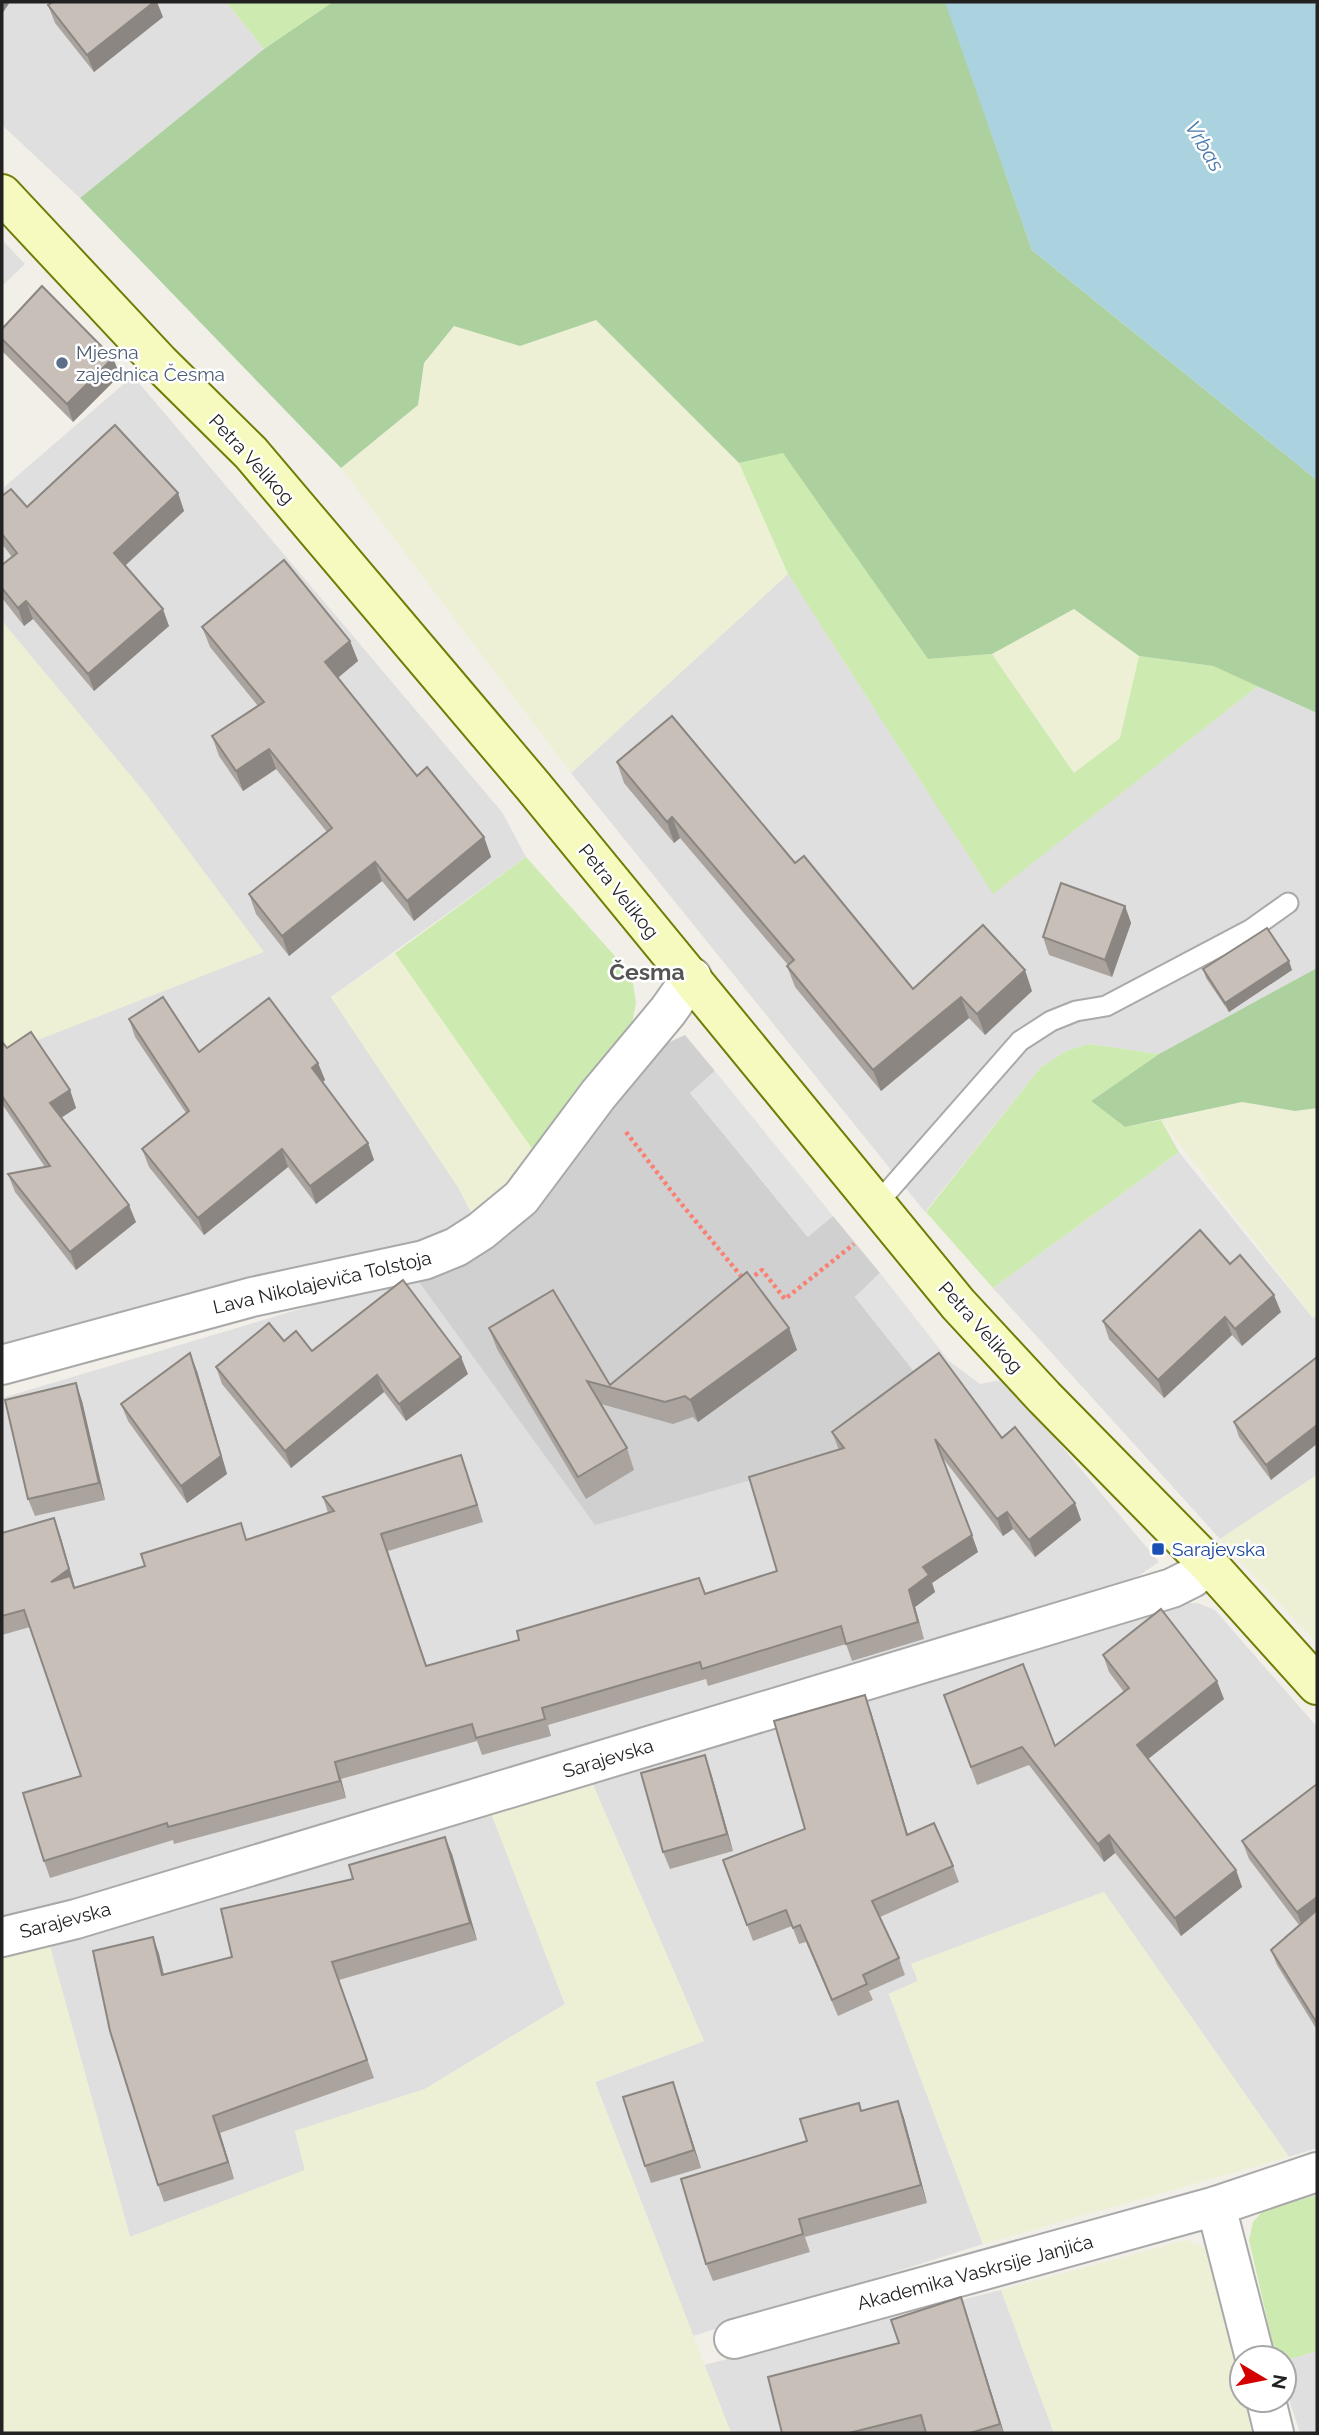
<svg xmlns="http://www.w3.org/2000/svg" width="1319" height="2435" viewBox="0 0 1319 2435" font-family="Raleway,sans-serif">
	<rect width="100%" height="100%" fill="#f2efe9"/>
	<g fill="#e0dfdf">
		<polygon points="2,2 226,2 264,49 80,198 2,125"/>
		<polygon points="2,240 25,264 2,286"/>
		<polygon points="133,376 502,812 526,857 331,997 458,1187 474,1218 457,1233 2,1350 2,1054 15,639 2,620 2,489"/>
		<polygon points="788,574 993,893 1258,686 1317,713 1317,968 1159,1054 1089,1044 1066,1051 1040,1068 925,1212 571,773"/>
		<polygon points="1179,1152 1312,1317 1317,1315 1317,1475 1220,1539 993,1288"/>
		<polygon points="414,1275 840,1444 920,1379 949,1361 980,1384 1005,1379 1159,1562 1122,1587 2,1921 2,1398"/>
		<polygon points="1183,1603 1198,1603 1215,1610 1317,1727 1317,2148 1289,2157 1104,1892 912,1964 918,1981 889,1994 983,2244 693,2336 595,2082 704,2041 590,1778"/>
		<polygon points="491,1813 565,2004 425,2089 295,2131 305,2170 130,2237 49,1943"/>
		<polygon points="1001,2290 1054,2433 731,2433 704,2365"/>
		<polygon points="1317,2351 1317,2433 1300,2433 1284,2384 1284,2361"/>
	</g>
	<polygon fill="#d0d0d0" points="685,1035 715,1071 690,1093 807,1236 833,1216 880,1273 855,1297 920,1379 840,1444 838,1455 595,1525 414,1275 661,1046"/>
	<g fill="#eef0d5">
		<polygon points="596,320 739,463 788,574 571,773 341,468 418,405 424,363 455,326 520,346"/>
		<polygon points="1074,609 1139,656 1120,738 1075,773 992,654"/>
		<polygon points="2,621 146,794 264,952 2,1054"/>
		<polygon points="395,953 535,1153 474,1218 458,1187 331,997"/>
		<polygon points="1242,1102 1295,1111 1317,1108 1317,1315 1313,1318 1161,1120"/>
		<polygon points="1317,1475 1317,1644 1220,1539"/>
		<polygon points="590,1778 704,2041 595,2082 731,2433 2,2433 2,1956 49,1943 130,2237 305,2170 295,2131 425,2089 565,2004 491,1813"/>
		<polygon points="1104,1892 1289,2157 983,2244 889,1994 918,1981 911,1964"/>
		<polygon points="1187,2240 1209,2250 1242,2372 1242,2400 1250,2400 1259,2433 1054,2433 1001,2290"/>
	</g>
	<g fill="#cdebb0">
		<polygon points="226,2 333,2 264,49"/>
		<polygon points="783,452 928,659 992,654 1074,773 1120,738 1139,656 1213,666 1258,686 993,894 788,574 739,463"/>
		<polygon points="526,857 614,955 633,983 636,1003 631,1029 535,1153 395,953"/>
		<polygon points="1089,1044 1159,1054 1091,1101 1125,1127 1161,1120 1179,1152 993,1288 926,1212 1040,1068 1066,1051"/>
		<polygon points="1317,2195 1317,2351 1284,2361 1284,2358 1276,2358 1249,2240 1253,2222 1263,2211"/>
	</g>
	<g fill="#add19e">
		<polygon points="333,2 946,2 1032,250 1317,480 1317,713 1213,666 1139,656 1074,609 992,654 928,659 783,453 739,463 596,320 520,346 454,326 424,363 418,405 341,468 80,198 264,49"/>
		<polygon points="1317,968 1317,1108 1295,1111 1242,1102 1125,1127 1091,1101 1159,1054"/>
	</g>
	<g fill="#e2e2e2">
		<polygon points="715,1071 833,1216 808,1237 690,1093"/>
		<polygon points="880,1273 949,1361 920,1379 855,1297"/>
	</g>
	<polygon fill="#aad3df" points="945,2 1314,2 1317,9 1317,480 1032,250"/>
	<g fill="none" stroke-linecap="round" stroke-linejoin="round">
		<g stroke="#a9a9a9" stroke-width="23">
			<polyline id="lane" points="876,1205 1020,1041 1051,1021 1076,1011 1106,1006 1250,930 1288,903"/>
		</g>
		<g stroke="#a9a9a9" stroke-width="42">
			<g id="street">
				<polyline points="2,1365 252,1297 424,1260 456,1247 481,1231 521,1198 598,1095 668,1011 692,977"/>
				<polyline points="2,1937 76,1919 1172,1588 1192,1578 1209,1565"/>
				<polyline points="1216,2206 1255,2358"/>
				<polyline points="734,2339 1216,2206 1317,2172"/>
				<polyline points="1266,2400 1274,2433"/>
			</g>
		</g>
		<g stroke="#707d05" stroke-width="42">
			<polyline id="secondary" points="2,194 160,363 251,453 533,786 958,1304 1044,1397 1209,1565 1317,1685"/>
		</g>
		<polyline stroke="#fa8072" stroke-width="4.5" stroke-dasharray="3.5 3.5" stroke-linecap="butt" points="626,1132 679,1201 746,1282 762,1270 785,1299 854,1244"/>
		<use href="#lane" stroke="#fff" stroke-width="19"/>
		<use href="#street" stroke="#fff" stroke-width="38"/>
		<use href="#secondary" stroke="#f7fabf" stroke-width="38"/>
	</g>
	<g fill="#aba49e">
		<polygon points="48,5 163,17 94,72 55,23"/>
		<polygon points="2,329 120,375 73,422 3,352 2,348"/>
		<polygon points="178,493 184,511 125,566 169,626 94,691 33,619 24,626 2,598 2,565 12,557 2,544 2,496 27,507"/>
		<polygon points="202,627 350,641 358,661 338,677 417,776 484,837 491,857 414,921 382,881 289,956 256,914 249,894 327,832 276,769 243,791 219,756 212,736 258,706 210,647"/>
		<polygon points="617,762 795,863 913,989 1032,991 985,1035 969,1018 881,1091 795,987 787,966 788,965 680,838 674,843 624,783"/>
		<polygon points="1125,906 1131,923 1112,977 1049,955 1043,937"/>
		<polygon points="1203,969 1292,970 1229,1012 1206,978"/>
		<polygon points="129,1019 199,1052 318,1063 325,1080 323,1082 368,1143 374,1160 316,1204 288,1167 204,1235 149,1167 142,1149 186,1113 135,1037"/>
		<polygon points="2,1042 7,1048 70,1090 76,1108 61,1118 136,1222 76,1270 15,1192 8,1174 45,1167 2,1104"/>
		<polygon points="1230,1264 1281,1312 1242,1346 1232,1335 1164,1398 1109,1339 1103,1321"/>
		<polygon points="489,1328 610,1385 789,1328 797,1350 698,1422 693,1417 673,1424 601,1404 627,1448 634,1470 586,1499 497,1349"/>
		<polygon points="284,1341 312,1351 468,1374 406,1421 384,1392 291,1468 222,1384 216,1367"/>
		<polygon points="1317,1357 1271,1480 1239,1437 1234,1422"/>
		<polygon points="197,1371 227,1474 187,1503 128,1421 121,1404"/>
		<polygon points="82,1401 105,1500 35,1516 28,1499"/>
		<polygon points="832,1432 1002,1438 1075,1503 1081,1520 1035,1557 1013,1529 1003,1536 942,1457 978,1552 932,1583 935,1592 915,1607 924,1639 852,1661 846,1644 708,1686 706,1679 548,1725 551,1736 482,1755 477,1741 341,1779 346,1798 174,1844 173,1840 50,1878 44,1861 81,1776 30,1627 2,1635 2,1533 60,1535 75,1588 247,1539 328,1513 323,1497 461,1455 483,1522 388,1551 427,1666 705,1593 777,1571 839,1450"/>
		<polygon points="1103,1655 1224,1699 1148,1759 1236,1870 1242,1887 1181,1936 1115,1853 1104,1862 1029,1765 977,1785 944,1695 1055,1746 1124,1692 1109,1672"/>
		<polygon points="871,1712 908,1835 953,1866 959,1882 880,1917 899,1958 905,1975 869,1991 873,2000 838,2016 806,1942 799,1944 792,1926 753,1941 723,1860 805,1829"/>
		<polygon points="711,1773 733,1851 670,1869 663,1852"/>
		<polygon points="1317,1784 1317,2030 1277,1965 1271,1950 1299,1925 1249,1859 1242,1841"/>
		<polygon points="452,1854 477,1940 339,1980 374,2078 220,2133 234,2179 164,2202 158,2185 153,1937 159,1954 164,1975 232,1957 353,1879"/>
		<polygon points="673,2082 701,2168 651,2183 645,2166"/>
		<polygon points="898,2101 904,2118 927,2203 805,2237 810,2252 713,2281 706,2264 807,2141 862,2111"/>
		<polygon points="961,2297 1004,2433 926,2433 926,2432 923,2433 782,2433 899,2343"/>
	</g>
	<g fill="#8b8681">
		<polygon points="2,2 10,2 2,14"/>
		<polygon points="154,2 157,2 163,17 94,72 87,55"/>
		<polygon points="113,358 120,375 73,422 67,404"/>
		<polygon points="178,493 184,511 120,570 114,553"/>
		<polygon points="26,601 33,619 24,626 18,608"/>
		<polygon points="163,609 169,626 94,691 88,674"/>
		<polygon points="350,641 358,661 333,682 325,662"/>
		<polygon points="269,749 276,769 243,791 236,771"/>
		<polygon points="672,817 680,838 674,843 667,822"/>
		<polygon points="484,837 491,857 414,921 407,901"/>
		<polygon points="375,862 382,881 289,956 282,936"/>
		<polygon points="1125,906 1131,923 1112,977 1105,960"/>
		<polygon points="1289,961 1292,970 1229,1012 1225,1003"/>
		<polygon points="1025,970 1032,991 985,1035 977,1014"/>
		<polygon points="961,997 969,1018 881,1091 873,1070"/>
		<polygon points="318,1063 325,1080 318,1085 312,1068"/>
		<polygon points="70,1090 76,1108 56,1121 50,1103"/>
		<polygon points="368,1143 374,1160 316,1204 310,1186"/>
		<polygon points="282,1149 288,1167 204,1235 198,1218"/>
		<polygon points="129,1205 136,1222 76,1270 70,1252"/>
		<polygon points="1274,1295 1281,1312 1242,1346 1235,1329"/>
		<polygon points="1225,1317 1232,1335 1164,1398 1158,1380"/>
		<polygon points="789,1328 797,1350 698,1422 690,1400"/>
		<polygon points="190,1353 197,1371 227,1474 187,1503 181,1486"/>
		<polygon points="461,1357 468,1374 406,1421 399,1404"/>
		<polygon points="377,1375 384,1392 291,1468 285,1451"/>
		<polygon points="76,1383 82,1401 105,1500 99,1483"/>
		<polygon points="1317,1425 1317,1444 1271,1480 1266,1465"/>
		<polygon points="461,1455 467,1472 483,1522 477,1505"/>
		<polygon points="1075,1503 1081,1520 1035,1557 1029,1540"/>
		<polygon points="1007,1512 1013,1529 1003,1536 997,1519"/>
		<polygon points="54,1518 60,1535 80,1605 51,1582"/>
		<polygon points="972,1535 978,1552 932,1583 935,1592 915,1607 924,1639 909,1590 923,1567"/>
		<polygon points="1217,1681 1224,1699 1143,1763 1137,1745"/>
		<polygon points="865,1695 871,1712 913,1852 907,1835"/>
		<polygon points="705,1755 711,1773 733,1851 727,1834"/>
		<polygon points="335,1762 341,1779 346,1798 340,1781"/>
		<polygon points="1109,1835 1115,1853 1104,1862 1098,1844"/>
		<polygon points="445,1837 452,1854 477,1940 470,1923"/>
		<polygon points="1236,1870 1242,1887 1181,1936 1175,1918"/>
		<polygon points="1317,1897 1317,1919 1303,1930 1297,1912"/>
		<polygon points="153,1937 159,1954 168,1993 162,1975"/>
		<polygon points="673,2082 679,2099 701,2168 694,2150"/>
		<polygon points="898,2101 904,2118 927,2203 921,2185"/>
		<polygon points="213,2116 220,2133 234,2179 228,2162"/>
		<polygon points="961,2297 967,2315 1004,2433 1000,2424"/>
	</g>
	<g fill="#c7bfb8" stroke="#8b8681" stroke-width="2">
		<polygon points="53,2 154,2 87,55 48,5"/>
		<polygon points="42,286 113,358 67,404 2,339 2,329"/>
		<polygon points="115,425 178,493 114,553 163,609 88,674 26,601 18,608 2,588 2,565 17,553 2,534 2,496 11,489 27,507"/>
		<polygon points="284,560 350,641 325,662 417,776 427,767 484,837 407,901 375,862 282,936 249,894 332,828 269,749 236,771 212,736 264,702 202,627"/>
		<polygon points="672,716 795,863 804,856 913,989 983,925 1025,970 977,1014 961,997 873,1070 787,966 794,960 672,817 667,822 617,762"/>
		<polygon points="1061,883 1125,906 1105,960 1043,937"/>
		<polygon points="1267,928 1289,961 1225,1003 1203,969"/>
		<polygon points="163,997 199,1052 269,998 318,1063 312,1068 368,1143 310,1186 282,1149 198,1218 142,1149 189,1111 129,1019"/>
		<polygon points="31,1032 70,1090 50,1103 129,1205 70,1252 8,1174 50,1166 2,1096 2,1042 7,1048"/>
		<polygon points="1200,1230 1230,1264 1240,1255 1274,1295 1235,1329 1225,1317 1158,1380 1103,1321"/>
		<polygon points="747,1272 789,1328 690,1400 685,1396 665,1402 587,1381 627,1448 578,1477 489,1328 553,1290 610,1385"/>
		<polygon points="403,1280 461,1357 399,1404 377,1375 285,1451 216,1367 269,1323 284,1341 296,1331 312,1351"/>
		<polygon points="190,1353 221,1456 181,1486 121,1404"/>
		<polygon points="939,1353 1002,1438 1015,1427 1075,1503 1029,1540 1007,1512 997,1519 935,1439 972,1535 923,1567 929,1575 909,1590 918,1622 846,1644 841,1626 702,1669 700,1662 542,1708 545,1719 476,1738 472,1724 335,1762 340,1781 168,1827 167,1823 44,1861 23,1793 81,1776 24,1610 2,1616 2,1533 54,1518 69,1569 51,1582 70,1576 74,1588 145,1566 141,1554 241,1523 246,1540 334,1511 323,1497 461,1455 477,1505 381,1534 426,1666 519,1640 517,1631 699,1578 705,1594 777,1571 749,1477 844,1448 832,1432"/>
		<polygon points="1317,1357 1317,1425 1266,1465 1234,1422"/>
		<polygon points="76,1383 99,1483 28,1499 5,1400"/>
		<polygon points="1161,1609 1217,1681 1137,1745 1236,1870 1175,1918 1109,1835 1098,1844 1022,1747 971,1767 944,1695 1023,1664 1055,1746 1129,1688 1103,1655"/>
		<polygon points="865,1695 907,1835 934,1823 953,1866 872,1901 899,1958 863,1975 867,1984 832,2000 800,1925 793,1928 786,1910 747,1925 723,1860 805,1829 774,1721"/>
		<polygon points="705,1755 727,1834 663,1852 641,1773"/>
		<polygon points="1317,1784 1317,1897 1297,1912 1242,1841"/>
		<polygon points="445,1837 470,1923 332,1962 367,2060 213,2116 228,2162 158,2185 110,2031 93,1951 153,1937 162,1975 232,1957 221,1909 353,1879 349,1865"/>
		<polygon points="1317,1910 1317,2023 1271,1950"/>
		<polygon points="673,2082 694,2150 645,2166 623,2097"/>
		<polygon points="898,2101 921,2185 799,2219 803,2234 706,2264 681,2179 807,2141 800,2119 859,2103 861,2111"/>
		<polygon points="961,2297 1000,2424 970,2433 926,2433 921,2415 849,2433 782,2433 768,2377 899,2343 891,2320"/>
	</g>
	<circle fill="#5c6f8a" stroke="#fff" stroke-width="2.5" cx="62" cy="363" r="7"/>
	<rect fill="#1a4fb4" stroke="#fff" stroke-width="2.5" x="1151" y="1542" width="14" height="14" rx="3.5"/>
	<g text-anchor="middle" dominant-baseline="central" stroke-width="5" stroke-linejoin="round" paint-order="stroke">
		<g font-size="19" fill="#4e5e75" stroke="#fff" text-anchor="start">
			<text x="76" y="352">Mjesna<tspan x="76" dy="22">zajednica Česma</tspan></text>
		</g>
		<g font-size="19" fill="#222" stroke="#fff">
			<text transform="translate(252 459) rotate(47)">Petra Velikog</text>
			<text transform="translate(619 891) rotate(51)">Petra Velikog</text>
			<text transform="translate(322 1282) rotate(-13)">Lava Nikolajeviča Tolstoja</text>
			<text transform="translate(981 1327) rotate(48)">Petra Velikog</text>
			<text transform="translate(608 1758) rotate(-17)">Sarajevska</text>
			<text transform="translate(65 1920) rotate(-15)">Sarajevska</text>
			<text transform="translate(975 2272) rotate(-15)">Akademika Vaskrsije Janjića</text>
		</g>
		<g font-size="19" fill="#164399" stroke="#fff" text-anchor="start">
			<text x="1172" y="1549">Sarajevska</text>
		</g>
		<g font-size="21" font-style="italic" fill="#4a7aab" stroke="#fff">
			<text transform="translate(1205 146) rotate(59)">Vrbas</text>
		</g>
		<g font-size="23" font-weight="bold" fill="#555" stroke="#fff">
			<text x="647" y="971">Česma</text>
		</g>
	</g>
	<rect width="1319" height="2435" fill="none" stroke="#222222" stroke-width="7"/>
	<g transform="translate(1263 2379) rotate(100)"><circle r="33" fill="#ffffff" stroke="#a7a7a7" stroke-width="2"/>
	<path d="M0-5L12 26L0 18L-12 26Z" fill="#d40000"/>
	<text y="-10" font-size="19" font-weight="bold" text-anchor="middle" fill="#222222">N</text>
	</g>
</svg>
